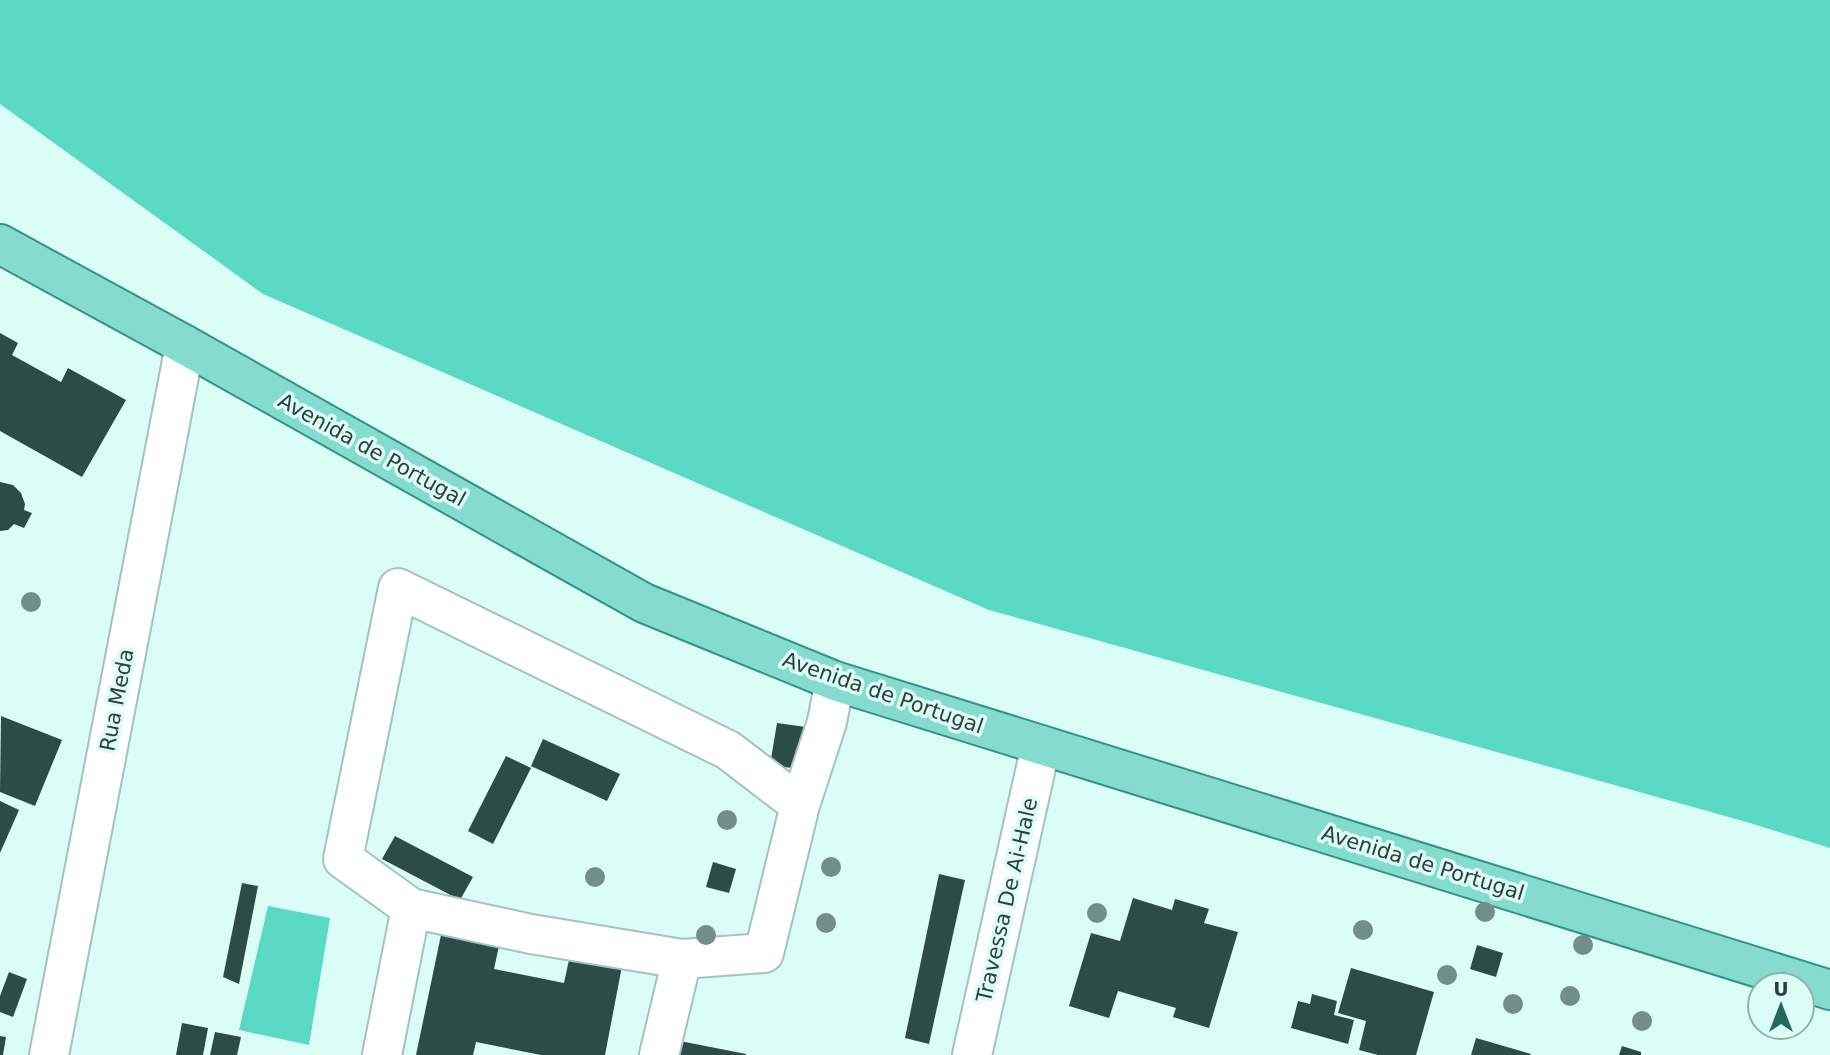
<svg xmlns="http://www.w3.org/2000/svg" width="1830" height="1055" viewBox="0 0 1830 1055" font-family="'DejaVu Sans',sans-serif">
	<rect width="100%" height="100%" fill="#dafdf6"/>
	<g fill="#5ad9c5">
		<polygon points="0,0 1830,0 1830,848 1750,823 989,610 263,294 0,104"/>
		<polygon points="268,906 330,918 309,1045 239,1030"/>
	</g>
	<g fill="#2d4c46">
		<polygon points="0,333 18,343 12,355 61,382 68,368 126,400 82,477 0,431"/>
		<polygon points="0,482 13,485 21,493 25,504 24,510 32,513 24,528 14,524 8,530 0,531"/>
		<polygon points="1,716 62,740 35,806 0,792"/>
		<polygon points="777,723 813,728 806,770 770,765"/>
		<polygon points="543,739 620,774 607,801 531,766"/>
		<polygon points="506,756 531,768 493,844 468,831"/>
		<polygon points="0,801 19,810 0,853"/>
		<polygon points="395,836 473,877 460,900 382,859"/>
		<polygon points="713,862 736,869 729,893 706,887"/>
		<polygon points="939,874 965,880 929,1044 905,1038"/>
		<polygon points="242,883 258,886 239,984 223,977"/>
		<polygon points="1133,898 1172,910 1175,899 1209,909 1204,923 1238,932 1209,1028 1173,1017 1176,1008 1118,991 1109,1018 1069,1006 1091,933 1120,941"/>
		<polygon points="441,935 499,946 494,969 564,983 570,955 622,966 605,1055 541,1055 476,1042 473,1055 416,1055"/>
		<polygon points="1477,945 1503,953 1496,977 1470,969"/>
		<polygon points="1351,968 1434,992 1416,1055 1378,1055 1359,1050 1366,1021 1338,1013"/>
		<polygon points="9,972 27,979 13,1017 0,1012 0,996"/>
		<polygon points="1312,994 1337,1001 1334,1015 1354,1020 1348,1044 1291,1028 1298,1001 1310,1004"/>
		<polygon points="182,1023 208,1028 203,1055 176,1055"/>
		<polygon points="215,1032 241,1037 237,1055 210,1055"/>
		<polygon points="0,1036 6,1037 3,1055 0,1055"/>
		<polygon points="1476,1038 1531,1054 1530,1055 1471,1055"/>
		<polygon points="675,1040 746,1054 746,1055 672,1055"/>
		<polygon points="1622,1046 1641,1052 1641,1055 1619,1055"/>
	</g>
	<g fill="none" stroke-linecap="round" stroke-linejoin="round">
		<g stroke="#a3c4bd" stroke-width="42">
			<g id="minor">
				<polyline points="800,805 764,953 682,959 531,934 411,908 343,859 398,588 728,750 800,805 827,722 835,681"/>
				<polyline points="49,1055 185,345"/>
				<polyline points="382,1055 411,908"/>
				<polyline points="659,1055 682,959"/>
				<polyline points="972,1055 1041,745"/>
			</g>
		</g>
		<g stroke="#329487" stroke-width="42">
			<polyline id="major" points="0,244 185,345 644,603 835,681 1830,990"/>
		</g>
		<use href="#minor" stroke="#fff" stroke-width="38"/>
		<use href="#major" stroke="#85dbcf" stroke-width="38"/>
	</g>
	<g fill="#738e89">
		<circle cx="31" cy="602" r="10"/>
		<circle cx="727" cy="820" r="10"/>
		<circle cx="831" cy="867" r="10"/>
		<circle cx="595" cy="877" r="10"/>
		<circle cx="1485" cy="912" r="10"/>
		<circle cx="1097" cy="913" r="10"/>
		<circle cx="826" cy="923" r="10"/>
		<circle cx="1363" cy="930" r="10"/>
		<circle cx="706" cy="935" r="10"/>
		<circle cx="1583" cy="945" r="10"/>
		<circle cx="1447" cy="975" r="10"/>
		<circle cx="1570" cy="996" r="10"/>
		<circle cx="1513" cy="1004" r="10"/>
		<circle cx="1642" cy="1021" r="10"/>
	</g>
	<g text-anchor="middle" dominant-baseline="central" stroke-width="7" stroke-linejoin="round" paint-order="stroke">
		<g font-size="21" fill="#313e3c" stroke="#dafdf6">
			<text transform="translate(372 450) rotate(29)">Avenida de Portugal</text>
			<text transform="translate(883 693) rotate(19)">Avenida de Portugal</text>
			<text transform="translate(117 700) rotate(-79)">Rua Meda</text>
			<text transform="translate(1423 863) rotate(17)">Avenida de Portugal</text>
			<text transform="translate(1007 900) rotate(-77)">Travessa De Ai-Hale</text>
		</g>
	</g>
	<g transform="translate(1781 1006)"><circle r="33" fill="#dafdf6" stroke="#96b1ac" stroke-width="2"/>
	<path d="M0-5L12 26L0 18L-12 26Z" fill="#21685e"/>
	<text y="-10" font-size="19" font-weight="bold" text-anchor="middle" fill="#313e3c">U</text>
	</g>
</svg>
